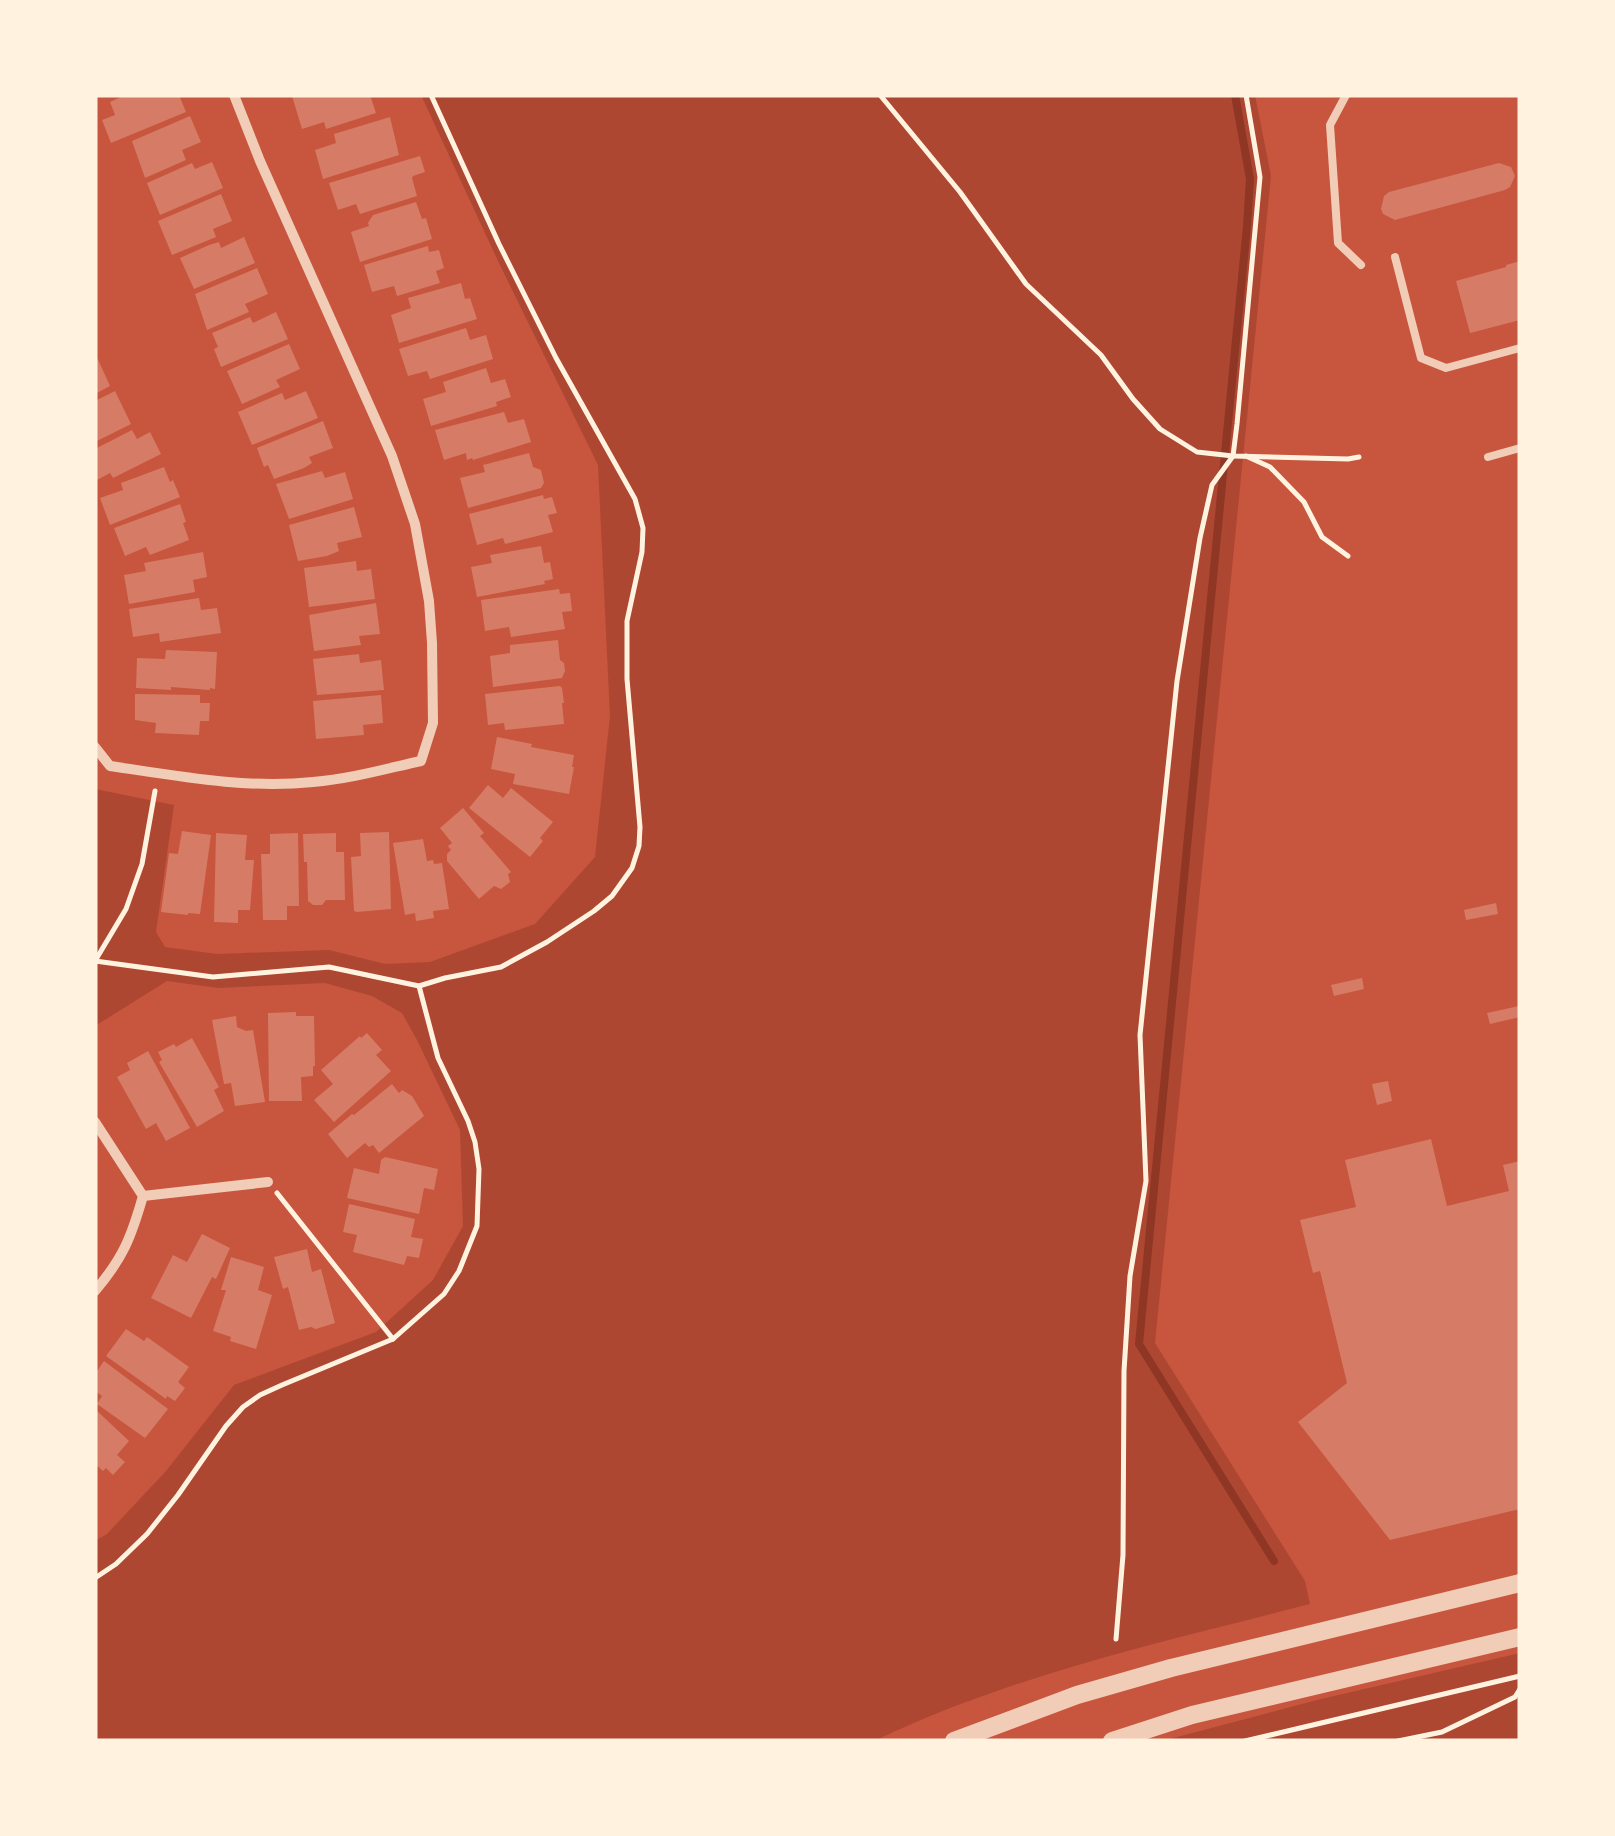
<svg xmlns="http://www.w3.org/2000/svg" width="1615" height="1836" viewBox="0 0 1615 1836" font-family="Lato,sans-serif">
	<rect width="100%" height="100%" fill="#c8553d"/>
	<g fill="#ae4732">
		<path d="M421 95H1255L1271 176 1155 1343 1305 1581 1310 1604C1162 1642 1012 1675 874 1741H95V1541L107 1534 166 1471 234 1385 376 1332 433 1280 463 1226 460 1130 417 1040 402 1013 372 996 325 983 218 988 167 981 95 1026V789L174 805 156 932 165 947 217 954 329 950 385 964 430 962 535 924 595 857 610 716 598 465 498 261Z"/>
		<polygon points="1520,1653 1520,1741 1162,1741 1317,1700"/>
	</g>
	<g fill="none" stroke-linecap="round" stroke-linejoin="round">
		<polyline stroke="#8f3625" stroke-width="8" points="1235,95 1250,179 1247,226 1139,1344 1274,1561"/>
	</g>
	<g fill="#d67c66">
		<polygon points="125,95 179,95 186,112 111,143 102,120 115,115 110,102"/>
		<polygon points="297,95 370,95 376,113 326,129 324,122 302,129 292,96"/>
		<polygon points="190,116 201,142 182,150 186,160 145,178 132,141"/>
		<polygon points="390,117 399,155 323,179 315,150 336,143 334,134"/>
		<polygon points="420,156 425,172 413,176 412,178 417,196 360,214 356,204 338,210 329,183"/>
		<polygon points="212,162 223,188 160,215 147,183 192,163 195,169"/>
		<polygon points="1499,163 1511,167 1515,176 1510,187 1505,190 1395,220 1383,214 1381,209 1384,196 1389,192"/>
		<polygon points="221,194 232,221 213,229 216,237 172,255 158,221"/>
		<polygon points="416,202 422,219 426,218 432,239 360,262 351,232 369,226 368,223 373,215"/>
		<polygon points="244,237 255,263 194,289 180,258 209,245 219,242 221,248"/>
		<polygon points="428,246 429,252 439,250 444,268 436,271 440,283 397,296 394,286 372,292 364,265"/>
		<polygon points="1520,261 1520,320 1470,333 1456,281 1506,267 1506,265"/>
		<polygon points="257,268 268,294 245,304 249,312 207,330 195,294"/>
		<polygon points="461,283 465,299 470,298 477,319 399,343 391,315 411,308 408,298"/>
		<polygon points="276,312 288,339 221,367 214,349 218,347 212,333 250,317 253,323"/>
		<polygon points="466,328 470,340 486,335 493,359 430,379 427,371 408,376 399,349"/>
		<polygon points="289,344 300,369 276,380 280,387 242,404 227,371"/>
		<polygon points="95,353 110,386 95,394"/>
		<polygon points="486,368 491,383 505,379 511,397 496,402 497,406 431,426 423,399 446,392 443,382"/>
		<polygon points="115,391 131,424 95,442 95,401"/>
		<polygon points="306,391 318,418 252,445 238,412 282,393 285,400"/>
		<polygon points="504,412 508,423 524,419 531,442 473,460 472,458 467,460 466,453 444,460 435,430"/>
		<polygon points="323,421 333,448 309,457 312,463 304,468 274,479 268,465 264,467 257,448"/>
		<polygon points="132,430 137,439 150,432 161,454 113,478 110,473 95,481 95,449"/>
		<polygon points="529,453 533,467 541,470 544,483 541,488 468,508 460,478 485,472 483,465"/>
		<polygon points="164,467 170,482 173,480 180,497 110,525 100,498 123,490 121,483"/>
		<polygon points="322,471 325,478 345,472 353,499 289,519 276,484"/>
		<polygon points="543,495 544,499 552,497 557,513 548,515 553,532 505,544 503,538 477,545 469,514"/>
		<polygon points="180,504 186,522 183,523 189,540 150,555 146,547 125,556 114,528"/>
		<polygon points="354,507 362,537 337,543 339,551 327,556 298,561 289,525"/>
		<polygon points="541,546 544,563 550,562 553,579 544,581 545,584 477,597 471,567 492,563 490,555"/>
		<polygon points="203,552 207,577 193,580 195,592 129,604 124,575 146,571 144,563"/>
		<polygon points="356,561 357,571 371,569 375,599 309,607 304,568"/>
		<polygon points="559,589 560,594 570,593 572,611 562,612 565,629 511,637 509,627 485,631 481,600"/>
		<polygon points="199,598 201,610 217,608 221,633 160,642 159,633 133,637 129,609"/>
		<polygon points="376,603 380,634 359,636 361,645 314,651 309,615"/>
		<polygon points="558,640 560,660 564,663 565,671 562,678 493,687 490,656 510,653 510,645"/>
		<polygon points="166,650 217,652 215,689 210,688 210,690 171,687 171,690 136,688 137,658 165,659"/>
		<polygon points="359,654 360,663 381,660 384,690 317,695 313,659"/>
		<polygon points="560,686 562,688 564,703 562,703 564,724 505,730 504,723 488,725 485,694"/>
		<polygon points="135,694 200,695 200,703 210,703 209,721 200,721 199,735 155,733 156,723 135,720"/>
		<polygon points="381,695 383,723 363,725 364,735 316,739 313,701"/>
		<polygon points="497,737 532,744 531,747 574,755 572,767 574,767 569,794 513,784 515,774 491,769"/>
		<polygon points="488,785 503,798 511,788 553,822 540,838 543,841 530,857 469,808"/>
		<polygon points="463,808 484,833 480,836 511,872 508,874 510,882 501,889 494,886 479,899 447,861 447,854 451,850 448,846 452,843 440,828"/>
		<polygon points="182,831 211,835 200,914 188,913 188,915 161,912 169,853 178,854"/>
		<polygon points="389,832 391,909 357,912 354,911 351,857 361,856 360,833"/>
		<polygon points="216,833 247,835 245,860 254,860 250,910 238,910 238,923 214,922"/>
		<polygon points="298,833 299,906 287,906 287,920 263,920 261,854 270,854 270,834"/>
		<polygon points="336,833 336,852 344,852 345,900 326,900 322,905 313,905 308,901 307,862 304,862 303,834"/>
		<polygon points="423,839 427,861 433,860 434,864 442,863 449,909 433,911 434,918 416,921 415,913 405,915 393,843"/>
		<polygon points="1496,903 1498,914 1466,920 1464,910"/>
		<polygon points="1362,978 1364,989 1334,996 1331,985"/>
		<polygon points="1519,1006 1520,1017 1490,1024 1487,1013"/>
		<polygon points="296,1012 296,1016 314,1016 315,1066 313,1066 313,1076 301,1077 302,1101 269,1101 268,1013"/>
		<polygon points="236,1016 237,1027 246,1031 253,1030 265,1102 235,1106 231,1083 224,1084 212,1020"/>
		<polygon points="367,1033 382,1050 376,1055 391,1071 334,1122 314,1100 333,1084 321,1070 360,1036 361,1038"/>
		<polygon points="192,1038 219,1087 214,1090 224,1111 197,1127 159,1062 162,1060 158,1052 174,1044 176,1047"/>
		<polygon points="148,1051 190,1128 166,1141 156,1123 146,1129 117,1077 130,1070 127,1063"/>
		<polygon points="1388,1081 1392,1101 1377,1105 1372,1084"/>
		<polygon points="392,1084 399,1093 402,1090 412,1096 424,1116 379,1153 373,1145 369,1147 365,1143 347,1158 328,1134 352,1114 354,1115"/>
		<polygon points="1431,1139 1447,1206 1509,1191 1503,1165 1520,1161 1520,1509 1390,1540 1298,1422 1347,1383 1320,1271 1313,1273 1300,1220 1356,1207 1345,1160"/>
		<polygon points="385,1157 438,1169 434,1190 424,1188 419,1214 347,1198 354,1168 379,1174 381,1160"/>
		<polygon points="349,1204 415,1219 411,1237 423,1239 419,1258 407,1256 404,1265 353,1252 357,1235 343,1232"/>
		<polygon points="202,1234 230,1248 216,1279 212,1277 191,1318 151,1298 173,1255 187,1262"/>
		<polygon points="307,1249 312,1272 321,1269 335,1323 316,1329 311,1327 299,1330 288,1287 283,1289 274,1257"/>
		<polygon points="231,1257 264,1267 258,1290 272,1295 256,1349 230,1341 231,1337 213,1331 226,1290 221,1290"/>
		<polygon points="126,1329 144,1341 147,1337 189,1367 178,1382 185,1388 175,1401 167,1396 166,1399 106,1356"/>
		<polygon points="104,1361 168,1409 145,1438 97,1404 102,1396 95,1391 95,1374"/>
		<polygon points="95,1409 129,1441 117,1455 125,1462 113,1475 106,1468 103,1471 95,1464"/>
	</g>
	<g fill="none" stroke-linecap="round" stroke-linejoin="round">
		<g stroke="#fff3e0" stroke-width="5">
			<polyline points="880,95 960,192 1026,284 1101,355 1133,399 1160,429 1197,452 1233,456 1348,459 1359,457"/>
			<polyline points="1246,456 1270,467 1304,502 1322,537 1348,556"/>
			<polyline points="95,961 213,977 329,967 419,986 445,978 501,967 547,942 594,911 612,896 632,868 639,846 640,827 627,679 627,621 642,552 643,528 635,499 556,358 499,244 431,95"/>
			<polyline points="95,961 126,909 142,864 155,791"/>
			<polyline points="277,1193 393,1339"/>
			<polyline points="95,1578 116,1564 147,1534 178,1495 226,1426 243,1407 260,1395 282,1385 393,1339 444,1294 459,1271 477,1226 479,1169 475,1142 468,1121 438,1058 419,986"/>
			<polyline points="1116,1639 1123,1555 1124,1371 1130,1276 1146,1181 1140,1035 1177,681 1200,538 1212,485 1233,456 1237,424 1260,177 1246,95"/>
			<polyline points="1245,1741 1520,1676"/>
			<polyline points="1398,1741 1442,1732 1515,1697 1520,1689"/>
		</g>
		<g stroke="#f1ccb7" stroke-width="8">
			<polyline points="1346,95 1330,125 1338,243 1361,265"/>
			<polyline points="1395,257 1421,358 1446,368 1520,348"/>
			<polyline points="1488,457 1520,448"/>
		</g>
		<g stroke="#f1ccb7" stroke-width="10">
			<path d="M95 747 110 766C178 776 245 789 313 782 350 779 385 769 421 761L433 723 432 643 429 601 415 524 392 456 260 161 234 95"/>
			<path d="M95 1122 143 1196C131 1238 123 1258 95 1291"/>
			<polyline points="143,1196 268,1182"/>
		</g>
		<g stroke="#f1ccb7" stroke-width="18">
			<polyline points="954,1741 1077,1695 1171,1668 1520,1583"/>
			<polyline points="1112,1741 1192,1715 1520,1637"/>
		</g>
	</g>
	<rect width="1615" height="1836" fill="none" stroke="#fff3e0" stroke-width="195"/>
</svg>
